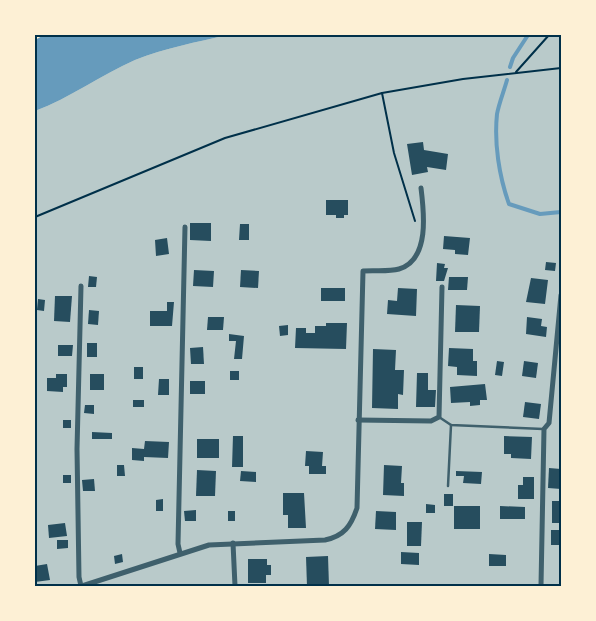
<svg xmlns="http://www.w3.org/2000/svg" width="596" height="621" viewBox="0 0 596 621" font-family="Arial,sans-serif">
	<rect width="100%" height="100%" fill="#fdf0d5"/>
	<path fill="#b9caca" d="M228 35H561V586H35V111C70 98 101 75 135 60 165 48 197 42 228 35Z"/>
	<path fill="#669bbc" d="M44 35H228C197 42 165 48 135 60 101 75 70 98 35 111V40Z"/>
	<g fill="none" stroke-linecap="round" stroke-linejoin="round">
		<g stroke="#669bbc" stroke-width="4">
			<polyline points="510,67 513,58 528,35"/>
			<path d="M507 80C504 91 499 103 497 114 494 143 499 176 509 204L540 214 561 212"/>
		</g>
	</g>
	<g fill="#264d5e">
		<polygon points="423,142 424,150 448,154 446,170 427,167 428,172 412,175 407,144"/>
		<polygon points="326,200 348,200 348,215 344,215 344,218 336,218 336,215 326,215"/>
		<polygon points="190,223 211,223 211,241 190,240"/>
		<polygon points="240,224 249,224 249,240 239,240"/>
		<polygon points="444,236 470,238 468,255 455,254 455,250 443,249"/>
		<polygon points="167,238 169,254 156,256 155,240"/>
		<polygon points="546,262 556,263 555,271 545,270"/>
		<polygon points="437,263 445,264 444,268 448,268 444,281 436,281"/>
		<polygon points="194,270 214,271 213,287 193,286"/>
		<polygon points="241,270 259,271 258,288 240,287"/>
		<polygon points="89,276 97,277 96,287 88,287"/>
		<polygon points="449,277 468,277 467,290 448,290"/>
		<polygon points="531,278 548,280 545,304 526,302"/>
		<rect x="321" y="288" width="24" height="13"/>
		<polygon points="398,288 417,289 416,316 387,314 388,300 397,301"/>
		<polygon points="55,296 72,296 70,322 54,321"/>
		<polygon points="38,299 45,300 44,311 37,310"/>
		<polygon points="167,302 174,302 172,326 150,326 150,311 167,311"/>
		<polygon points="456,305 480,306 479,332 455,332"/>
		<polygon points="89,310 99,311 98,325 88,324"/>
		<polygon points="208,317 224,317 223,330 207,330"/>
		<polygon points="527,317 542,319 541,326 547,327 546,337 526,334"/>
		<polygon points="326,323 347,323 346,349 295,348 296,328 306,328 306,333 315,333 315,326 326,326"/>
		<polygon points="288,325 288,335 280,336 279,326"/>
		<polygon points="229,334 244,336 242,359 234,359 236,341 229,341"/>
		<rect x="87" y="343" width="10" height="14"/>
		<polygon points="58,345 73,345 72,356 58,356"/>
		<polygon points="203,347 204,364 191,364 190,348"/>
		<polygon points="449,348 473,349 473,361 477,361 477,376 457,375 457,367 448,366"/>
		<polygon points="373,349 396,350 395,370 404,370 403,395 398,394 398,409 372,408"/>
		<polygon points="497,361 504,362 502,376 495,375"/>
		<polygon points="524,361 538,363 536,378 522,376"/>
		<rect x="134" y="367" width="9" height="12"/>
		<rect x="230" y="371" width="9" height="9"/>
		<polygon points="417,373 428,373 428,390 436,390 435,407 416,407"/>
		<polygon points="56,374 67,374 67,387 63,387 63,392 47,391 47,378 56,378"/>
		<rect x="90" y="374" width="14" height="16"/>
		<polygon points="159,379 169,379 169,395 158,395"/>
		<rect x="190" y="381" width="15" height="13"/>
		<polygon points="485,384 487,400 480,400 480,405 470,406 470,402 451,403 450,387"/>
		<rect x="133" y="400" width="11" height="7"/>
		<polygon points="525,402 541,404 539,419 523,417"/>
		<polygon points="85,405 94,405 94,414 84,413"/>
		<rect x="63" y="420" width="8" height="8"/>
		<polygon points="92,432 112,433 112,439 92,439"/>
		<polygon points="233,436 243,436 243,467 232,467"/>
		<polygon points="504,436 532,437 531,459 511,458 511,454 504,454"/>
		<rect x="197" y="439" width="22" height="19"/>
		<polygon points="145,441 169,442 168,458 144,457 144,461 132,460 132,448 144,449"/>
		<polygon points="306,451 323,452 322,466 326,466 326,474 309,474 309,466 305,466"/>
		<polygon points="117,465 124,465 125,476 117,476"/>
		<polygon points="384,465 402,466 401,483 404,483 404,496 383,495"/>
		<polygon points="549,468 561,469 561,489 548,488"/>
		<polygon points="197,470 216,471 215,496 196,496"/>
		<polygon points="241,471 256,472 256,482 240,481"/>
		<polygon points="456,471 482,472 481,484 463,483 464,476 456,476"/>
		<rect x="63" y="475" width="8" height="8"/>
		<polygon points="523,477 534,477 534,499 518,499 518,485 523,485"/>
		<polygon points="94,479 95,491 83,491 82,480"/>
		<polygon points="283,493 304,493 306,528 288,528 288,515 283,515"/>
		<rect x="444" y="494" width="9" height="12"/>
		<polygon points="163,499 163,511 156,511 156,500"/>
		<rect x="552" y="501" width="9" height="22"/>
		<polygon points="426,504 435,505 435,513 426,513"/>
		<rect x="454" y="506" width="26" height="23"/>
		<polygon points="500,506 525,507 525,519 500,519"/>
		<polygon points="196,510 196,521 185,521 184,511"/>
		<rect x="228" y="511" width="7" height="10"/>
		<polygon points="376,511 396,512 396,530 375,529"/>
		<polygon points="407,522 422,522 421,546 407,546"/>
		<polygon points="65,523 67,536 49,538 48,525"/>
		<rect x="551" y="530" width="10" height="15"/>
		<polygon points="57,540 68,540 68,548 57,549"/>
		<polygon points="401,552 419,553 419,565 401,564"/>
		<polygon points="122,554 123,562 115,564 114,556"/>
		<polygon points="489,554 506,555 506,566 489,566"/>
		<polygon points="328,556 329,586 307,586 306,557"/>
		<polygon points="248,559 267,559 267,565 271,565 271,575 266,575 266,583 248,583"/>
		<polygon points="47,564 50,580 35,582 35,566"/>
	</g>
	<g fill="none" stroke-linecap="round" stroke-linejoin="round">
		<g stroke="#003049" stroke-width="2">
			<polyline points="516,72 549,35"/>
			<polyline points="382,93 463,79 561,68"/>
			<polyline points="35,217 225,138 382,93 394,153 415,221"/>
		</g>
		<g stroke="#3f606c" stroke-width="2.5">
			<polyline points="439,417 451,425 543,429"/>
			<polyline points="448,486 451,425"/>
		</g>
		<g stroke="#3f606c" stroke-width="5">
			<polyline points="81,286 77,449 79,577 81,586"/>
			<polyline points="358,420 431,421 439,417 442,287"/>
			<polyline points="233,543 235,586"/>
			<polyline points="180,553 178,544 185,227"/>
			<path d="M82 586 209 545 325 540C344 536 351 526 357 508L363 271C374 270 388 272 399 269 430 260 424 212 421 188"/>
			<polyline points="541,586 544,429 549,423 561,295"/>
		</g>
	</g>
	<rect width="596" height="621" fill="none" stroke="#fdf0d5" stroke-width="72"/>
	<rect x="36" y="36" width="524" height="549" fill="none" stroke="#003049" stroke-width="2"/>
</svg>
